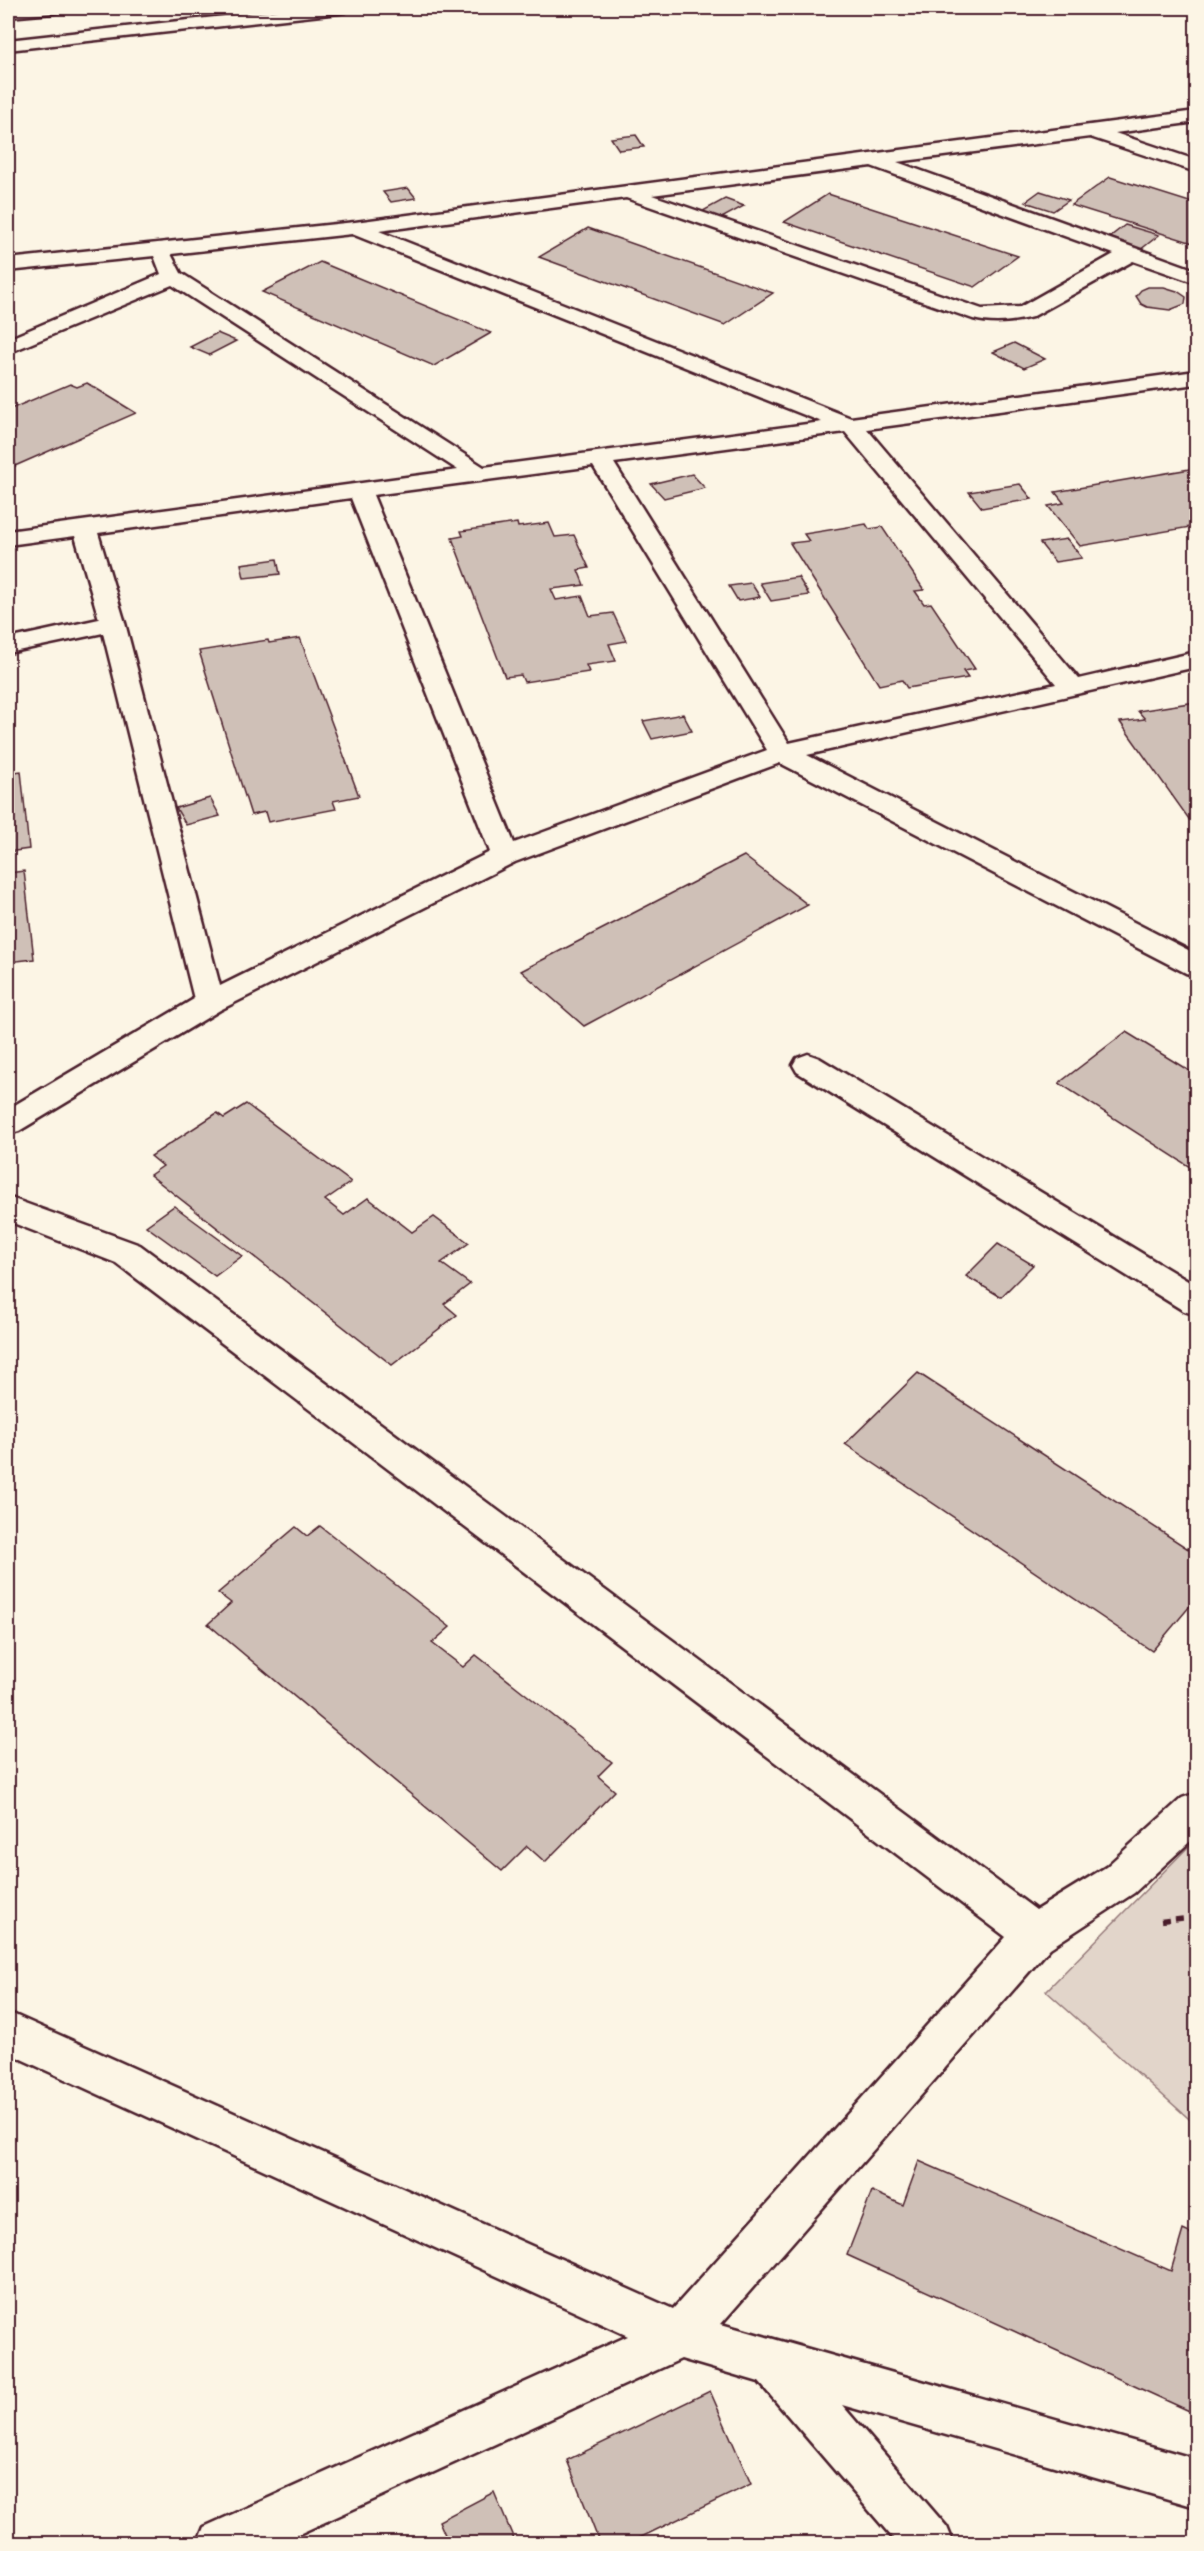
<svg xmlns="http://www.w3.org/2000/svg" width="1204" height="2551" viewBox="0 0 1204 2551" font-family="'Playpen Sans',sans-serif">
	<rect width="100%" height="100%" fill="#fcf5e5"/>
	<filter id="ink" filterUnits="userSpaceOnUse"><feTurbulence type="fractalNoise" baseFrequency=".0167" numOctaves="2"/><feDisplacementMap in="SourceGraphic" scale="12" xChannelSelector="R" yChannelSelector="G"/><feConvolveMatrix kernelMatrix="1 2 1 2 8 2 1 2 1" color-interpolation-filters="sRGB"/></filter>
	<g filter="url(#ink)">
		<polygon fill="#e2d5ca" stroke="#967a7a" stroke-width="1.5" points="1196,1839 1196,2125 1046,1991"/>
		<g fill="#cfc0b7" stroke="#4a1f2b" stroke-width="1.5">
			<polygon points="636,135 644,147 619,150 611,138"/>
			<polygon points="1110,177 1196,204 1196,244 1071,205"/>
			<polygon points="408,188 416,198 391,202 383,192"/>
			<polygon points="1040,191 1069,200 1053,211 1025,202"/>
			<polygon points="828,194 1018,256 975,287 784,222"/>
			<polygon points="725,199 744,206 720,219 701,212"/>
			<polygon points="1125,225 1159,235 1140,250 1106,240"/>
			<polygon points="588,228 773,293 725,325 539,257"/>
			<polygon points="320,262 491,333 434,366 262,292"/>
			<polygon points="1148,287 1164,287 1177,291 1186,297 1185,304 1170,310 1147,307 1141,304 1136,296 1141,290"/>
			<polygon points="217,333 236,341 209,355 190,347"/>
			<polygon points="1014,343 1045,359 1024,368 993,352"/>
			<polygon points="87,383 136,413 8,469 8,410 70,384 77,387"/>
			<polygon points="1196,468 1196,520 1193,520 1196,526 1080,546 1048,506 1064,503 1055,492"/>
			<polygon points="692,474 705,488 664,498 651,484"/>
			<polygon points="1020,484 1032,499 982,508 969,492"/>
			<polygon points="517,523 518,527 549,523 555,537 574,535 589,568 578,570 584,585 551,589 556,600 582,596 590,616 613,613 626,641 609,644 616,661 586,665 589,672 524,682 521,675 505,677 452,538 463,536 461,531"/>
			<polygon points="866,524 869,529 882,527 924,590 915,591 924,604 931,603 975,669 963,671 968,678 907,688 902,680 879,685 790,543 809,541 804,534"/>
			<polygon points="1067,539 1082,558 1055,562 1040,543"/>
			<polygon points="277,559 280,574 244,578 241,564"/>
			<polygon points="798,577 809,595 771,601 760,583"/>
			<polygon points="751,583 760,597 738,601 729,586"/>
			<polygon points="300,638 359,796 333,801 336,809 268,822 265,812 251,815 199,651 268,640 269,643"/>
			<polygon points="1196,702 1196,829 1120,722 1145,719 1138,711"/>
			<polygon points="683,714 692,731 652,739 643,721"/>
			<polygon points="21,771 29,849 8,852 8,773"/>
			<polygon points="210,798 220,816 186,825 176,808"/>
			<polygon points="744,856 808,905 584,1026 521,971"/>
			<polygon points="24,871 34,959 8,962 8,873"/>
			<polygon points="1126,1032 1196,1075 1196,1171 1059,1083"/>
			<polygon points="246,1104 351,1182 325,1200 344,1215 368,1198 412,1232 434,1217 469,1243 441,1263 470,1284 444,1304 457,1315 392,1365 150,1175 163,1166 151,1156 217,1113 224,1118"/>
			<polygon points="174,1206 242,1256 215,1276 146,1226"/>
			<polygon points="998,1244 1033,1265 1001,1297 966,1276"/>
			<polygon points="918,1373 1196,1554 1196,1599 1152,1651 845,1444"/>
			<polygon points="320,1526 450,1627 432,1643 463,1667 476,1655 612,1762 598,1776 615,1791 545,1862 527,1846 502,1871 208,1624 231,1603 218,1593 296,1527 307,1536"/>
			<polygon points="919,2161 1171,2271 1183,2230 1196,2236 1196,2414 847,2255 872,2191 903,2205"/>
			<polygon points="710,2391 751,2484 627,2544 600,2544 567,2460"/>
			<polygon points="494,2492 516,2544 449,2544 439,2521"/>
		</g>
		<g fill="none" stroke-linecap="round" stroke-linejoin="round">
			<g stroke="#4a1f2b" stroke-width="5">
				<g id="minor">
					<path d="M1196 111V122L1115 133 1196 160V172L1090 137 897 162 1196 270V283L1133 261 1032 317C1013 322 992 324 973 319L626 198 379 231 851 418 1196 371V384L867 429 1079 679 1196 652V667L807 755 1196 954V976L1186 973 780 763 515 862 220 1010 19 1131 8 1134V1109L194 999 103 633 8 653V639L99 619 75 536 8 545V531L458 470 172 285 8 353V339L161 274 154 256 8 271V259L355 222ZM871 166 1114 254 1020 307 982 309 652 195ZM352 234 822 422 484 467 181 273 171 254ZM845 432 1056 684 789 743 614 463ZM593 466 767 750 514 843 373 495ZM351 498 490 852 220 986 125 623 98 533Z"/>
					<polygon points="808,1054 819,1058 1196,1286 1196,1315 1184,1311 797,1072 793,1065 797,1058"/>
					<polygon points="8,1197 140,1245 1036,1910 1106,1867 1182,1798 1196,1793 1196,1836 1134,1893 1050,1948 721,2324 1196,2459 1196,2507 842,2405 947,2527 954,2544 898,2544 759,2382 681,2359 277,2544 197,2544 204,2527 628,2336 8,2053 8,2012 673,2309 1006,1937 116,1263 8,1221"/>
				</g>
			</g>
			<g stroke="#4a1f2b" stroke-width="5">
				<g id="highway">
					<polygon points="8,8 62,8 59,12 53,13 8,17"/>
					<polygon points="297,8 348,8 345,12 339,13 8,50 8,40"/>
				</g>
			</g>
			<polyline stroke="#4a1f2b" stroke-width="4.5" stroke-dasharray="8 6" stroke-linecap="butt" points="1161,1921 1196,1917"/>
			<use href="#minor" fill="#fcf5e5" fill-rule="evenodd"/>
			<use href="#highway" fill="#fcf5e5" fill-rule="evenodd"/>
		</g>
	</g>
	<rect width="1204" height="2551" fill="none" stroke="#fcf5e5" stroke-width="30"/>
	<rect x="15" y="15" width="1174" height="2521" fill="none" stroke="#4a1f2b" stroke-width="2" filter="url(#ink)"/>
</svg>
